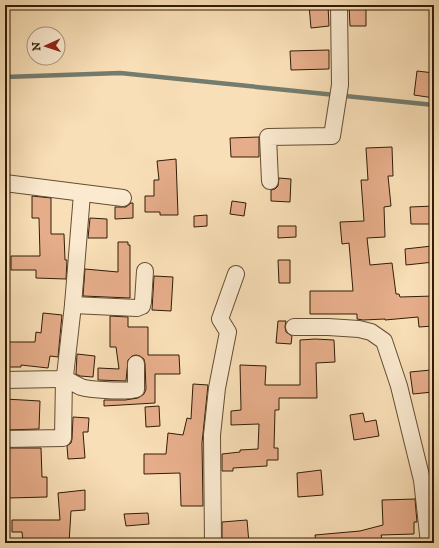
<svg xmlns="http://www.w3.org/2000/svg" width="439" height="548" viewBox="0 0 439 548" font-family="'IM FELL DW Pica',serif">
	<rect width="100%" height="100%" fill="#f9dfb7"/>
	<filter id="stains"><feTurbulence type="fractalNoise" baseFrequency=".005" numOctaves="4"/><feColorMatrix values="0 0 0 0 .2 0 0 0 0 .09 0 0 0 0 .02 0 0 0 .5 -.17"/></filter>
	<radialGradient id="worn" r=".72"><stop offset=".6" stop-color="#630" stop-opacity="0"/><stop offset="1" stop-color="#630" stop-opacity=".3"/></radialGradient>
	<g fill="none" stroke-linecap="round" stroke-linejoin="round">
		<polyline stroke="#737c6f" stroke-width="4.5" points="5,77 120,73 434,105"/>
	</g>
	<g fill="#e6ad8a" stroke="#321d07">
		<polygon points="309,5 328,5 329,26 311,28"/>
		<polygon points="349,5 366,5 366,26 350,26"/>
		<polygon points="329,50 329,69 291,70 290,51"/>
		<polygon points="417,71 434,73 434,98 414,95"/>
		<polygon points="259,137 259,157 231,157 230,138"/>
		<polygon points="392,147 393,176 388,176 391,206 384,207 385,237 367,238 370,265 392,263 396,294 399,294 400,297 434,296 434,326 419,327 418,317 385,320 385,319 363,320 357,319 357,314 310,314 310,291 353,291 349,243 342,244 340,222 364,221 361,180 368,180 366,148"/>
		<polygon points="176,159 178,215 160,215 160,212 145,212 145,196 154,196 154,180 159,180 157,161"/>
		<polygon points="279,178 291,179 290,202 271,201 271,190 275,189 278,186"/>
		<polygon points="32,196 51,198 51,234 64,234 65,260 67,260 66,279 36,278 36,270 11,270 11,256 40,256 39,218 32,218"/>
		<polygon points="232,201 246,203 244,216 230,214"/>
		<polygon points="131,203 133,203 133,218 115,219 115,207 126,207"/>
		<polygon points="434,206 434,224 411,224 410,207"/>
		<polygon points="207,215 207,226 194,227 194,216"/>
		<polygon points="90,218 107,219 107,238 88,238"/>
		<polygon points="278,226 296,226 296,237 278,238"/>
		<polygon points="118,242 128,242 128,245 130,245 130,298 83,296 85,269 118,272"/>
		<polygon points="432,246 434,262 406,265 405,249"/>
		<polygon points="278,260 290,260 290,283 279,283"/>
		<polygon points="154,276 173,277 171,311 152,310"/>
		<polygon points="43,313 62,315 58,357 50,356 48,368 21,365 21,367 5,367 5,342 35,342 36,332 41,333"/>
		<polygon points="110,316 128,317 128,327 148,327 148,355 179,355 180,374 155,374 155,403 104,406 104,400 125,400 138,398 144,394 146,389 145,364 144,359 140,356 136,355 132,356 128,360 126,381 98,380 98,368 119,369 116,347 110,347"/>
		<polygon points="278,321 286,321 285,327 286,332 292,336 291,344 276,343"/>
		<polygon points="315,339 334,340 335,362 316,363 317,398 279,398 279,410 275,410 274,448 278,448 278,460 267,460 267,466 233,468 233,471 222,471 222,454 240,452 240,450 258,449 259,424 231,425 231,411 241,410 240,365 266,366 265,385 300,385 300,340"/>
		<polygon points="77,354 95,356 93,377 80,376 76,374"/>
		<polygon points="431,370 433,392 413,394 410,372"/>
		<polygon points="193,384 208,385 202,443 203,506 181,506 180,473 144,474 144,454 166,454 168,433 183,435 187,418 191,419"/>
		<polygon points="5,399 40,401 39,429 5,430"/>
		<polygon points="159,406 160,426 146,427 145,407"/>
		<polygon points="363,413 365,422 376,420 379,436 354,440 350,415"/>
		<polygon points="73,417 89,418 88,432 83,432 85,458 68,459 67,446 71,443 72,439"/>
		<polygon points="5,448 41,448 42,477 47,477 47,497 8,498 8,473 5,473"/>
		<polygon points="321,470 323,495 298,497 297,473"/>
		<polygon points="85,490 85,510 71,511 69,543 23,543 22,532 12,532 12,520 60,520 58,493"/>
		<polygon points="415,499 417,522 414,522 414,534 381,535 383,543 316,543 315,535 360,531 383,525 382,500"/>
		<polygon points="148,513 149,524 126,526 124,514"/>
		<polygon points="247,520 249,543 222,543 222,522"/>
	</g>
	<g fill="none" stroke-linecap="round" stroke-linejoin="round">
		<g stroke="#644e33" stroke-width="18">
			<g id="minor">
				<polyline points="270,181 268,137 332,136 340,85 339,5"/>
				<polyline points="5,183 123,198"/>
				<polyline points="73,305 137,308 142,306 143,302 145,271"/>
				<polyline points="294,327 328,327 359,329 371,332 384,341 399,386 422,480 429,543"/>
				<polyline points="5,380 59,379 65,376 73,305 82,194"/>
				<path d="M5 439 63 438 64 378C69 381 75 384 81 387 90 390 126 392 136 389V364"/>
				<polyline points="213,543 212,435 217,388 228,332 220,319 236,274"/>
			</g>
		</g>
		<use href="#minor" stroke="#fbead0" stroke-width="16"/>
	</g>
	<rect width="439" height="548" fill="none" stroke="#f9dfb7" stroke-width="20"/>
	<rect x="6" y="6" width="427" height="536" fill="none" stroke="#321d07" stroke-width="2"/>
	<rect x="10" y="10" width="419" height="528" fill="none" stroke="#321d07"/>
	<g transform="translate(46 46) rotate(267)"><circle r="19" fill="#fbead0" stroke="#ab9880"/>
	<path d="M0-3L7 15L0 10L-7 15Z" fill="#8f2418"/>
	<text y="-6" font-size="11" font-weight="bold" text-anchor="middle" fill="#321d07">N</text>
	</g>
	<rect width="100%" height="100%" filter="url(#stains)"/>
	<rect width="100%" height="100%" fill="url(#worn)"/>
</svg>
